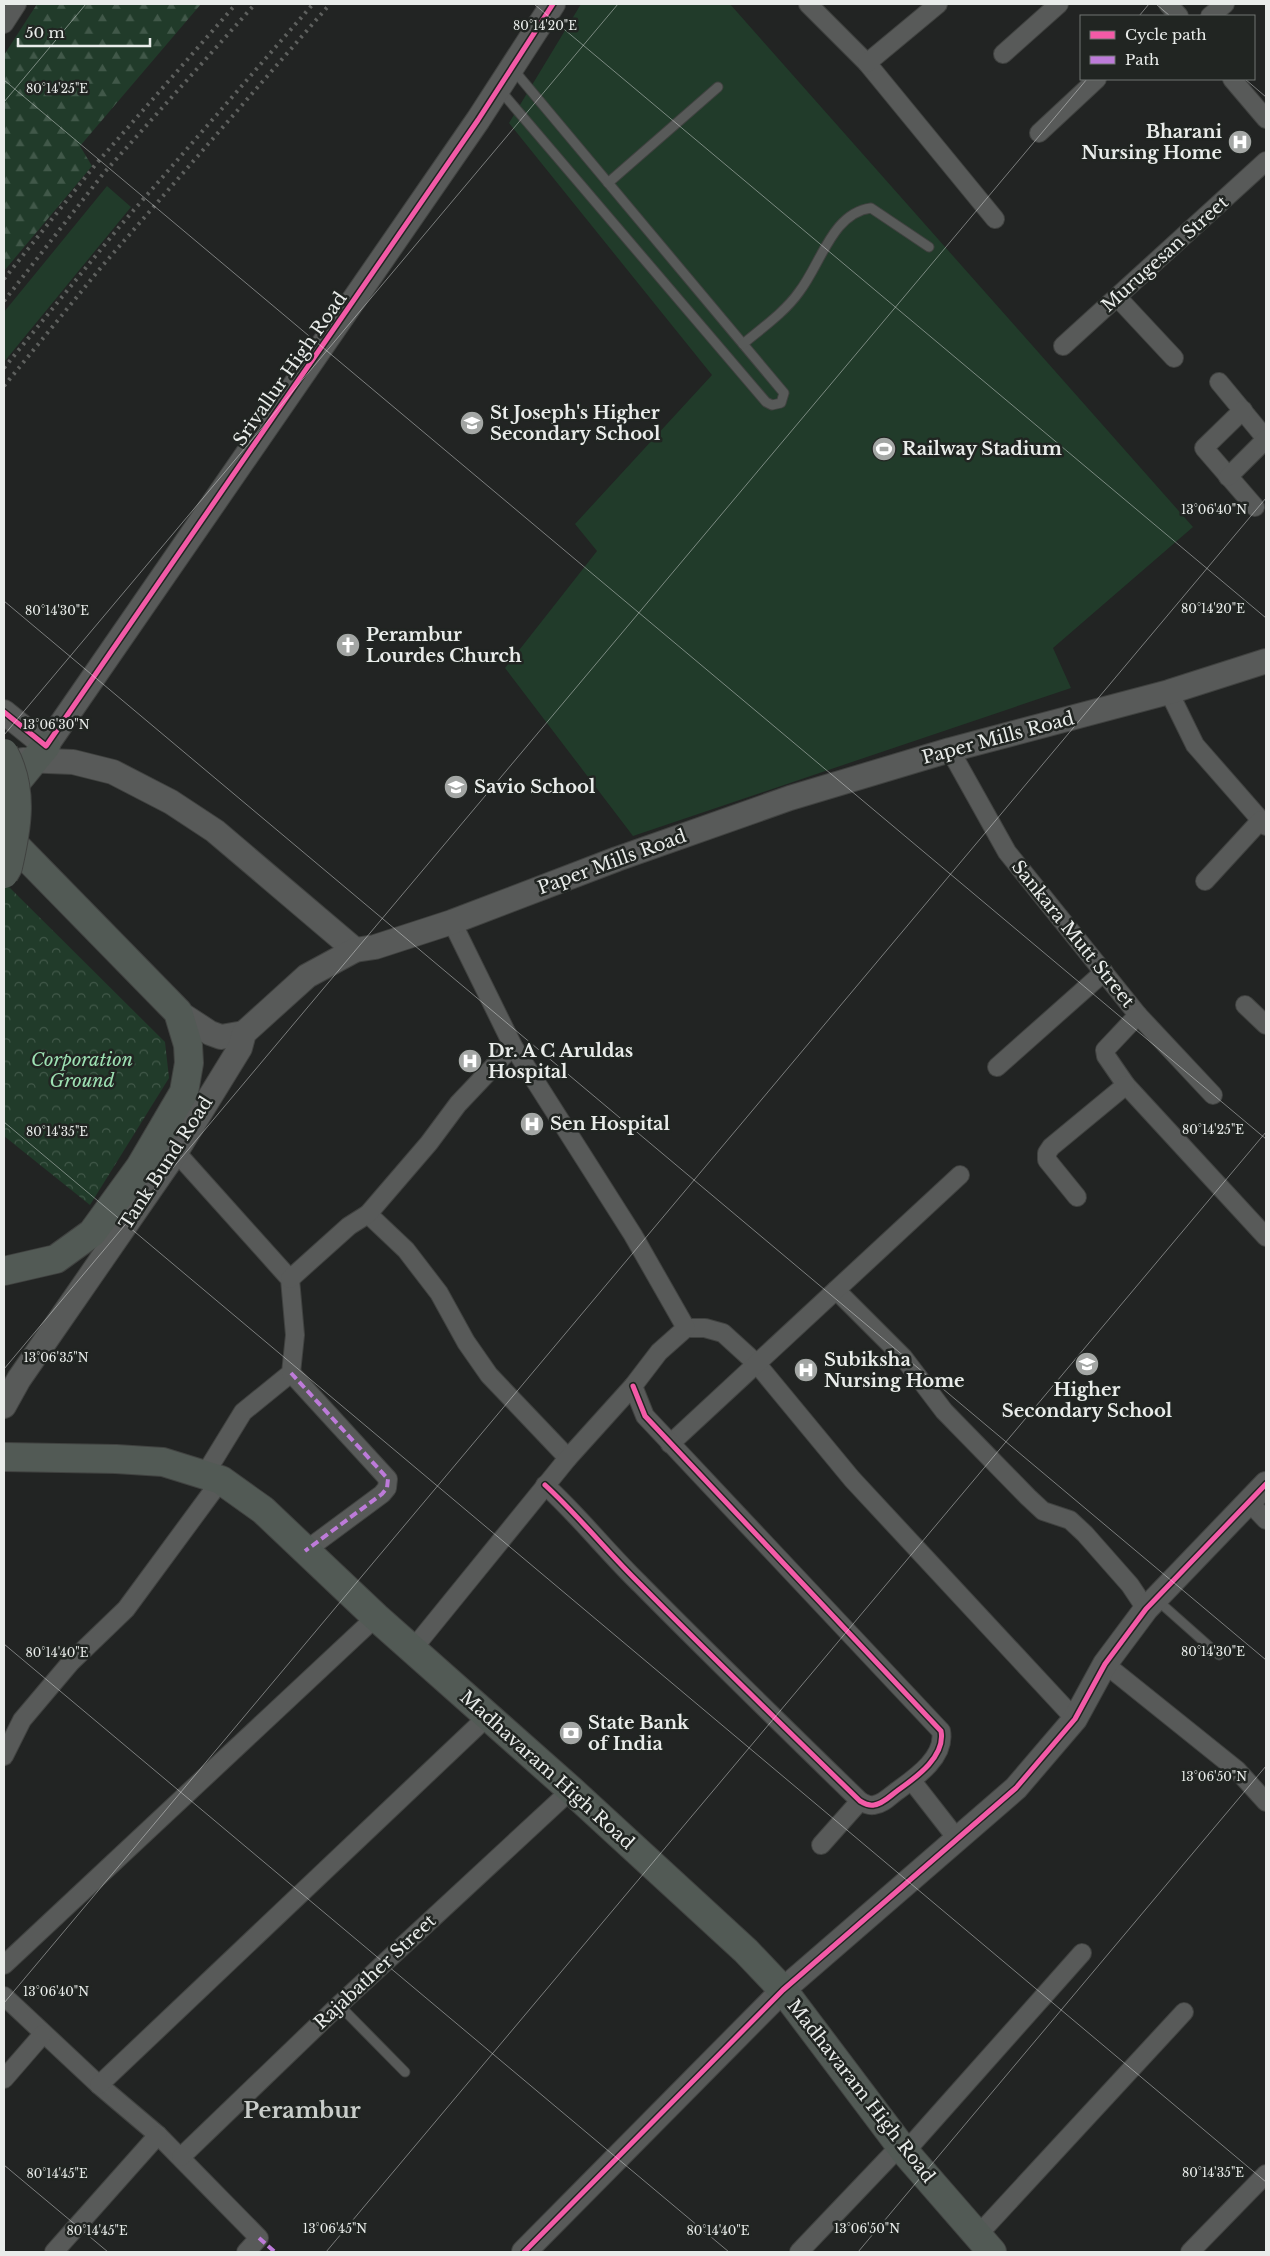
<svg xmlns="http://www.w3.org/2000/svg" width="1270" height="2256" viewBox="0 0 1270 2256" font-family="'Libre Baskerville',serif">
	<defs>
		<pattern id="forest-firs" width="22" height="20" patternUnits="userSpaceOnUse" patternTransform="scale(1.25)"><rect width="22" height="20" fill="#213b2a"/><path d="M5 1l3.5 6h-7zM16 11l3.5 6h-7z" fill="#415849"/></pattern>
		<pattern id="park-crowns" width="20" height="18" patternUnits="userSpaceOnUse" patternTransform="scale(1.25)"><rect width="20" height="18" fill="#213b2a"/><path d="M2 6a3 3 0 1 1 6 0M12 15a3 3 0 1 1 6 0" fill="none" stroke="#415849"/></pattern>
	</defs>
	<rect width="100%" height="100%" fill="#222423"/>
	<g fill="#213b2a">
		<polygon points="581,4 730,4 1193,527 1053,648 1071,688 633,836 505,668 597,551 575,524 712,375 509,123"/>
		<polygon points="107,186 131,207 4,362 4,312"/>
	</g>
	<polygon fill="url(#forest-firs)" points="37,4 201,4 80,146 92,166 4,271 4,55"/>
	<polygon fill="url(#park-crowns)" points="4,882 165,1042 169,1078 90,1205 4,1136"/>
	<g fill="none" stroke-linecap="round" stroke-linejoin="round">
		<g stroke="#404240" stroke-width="11">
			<g id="lane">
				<polyline points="499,89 766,402 772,405 781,403 784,393 512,68"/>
				<polyline points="608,183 718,87"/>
				<path d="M743 344C762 328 785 312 799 292 821 264 832 213 871 208L929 247"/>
				<polyline points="1157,1600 1219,1655"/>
				<polyline points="339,2005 405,2072"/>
			</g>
		</g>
		<g stroke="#404240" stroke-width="20">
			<g id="street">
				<polyline points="808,4 867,63 995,219"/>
				<polyline points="1168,4 1179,16"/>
				<polyline points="1210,16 1225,4"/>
				<polyline points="4,24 17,4"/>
				<polyline points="1003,54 1059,4"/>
				<polyline points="867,63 938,4"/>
				<polyline points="1232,79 1266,119"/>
				<polyline points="1039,133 1097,79"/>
				<polyline points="1118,298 1174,358"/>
				<polyline points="1063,346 1266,161"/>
				<polyline points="1219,382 1262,434 1266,436"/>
				<polyline points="1243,410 1204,448 1255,507"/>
				<polyline points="1228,477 1266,439"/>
				<polyline points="1169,692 1195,745 1266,826"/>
				<polyline points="950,750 1007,852 1138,1015 1105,1050 1106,1056 1126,1085 1266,1237"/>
				<polyline points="1205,881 1261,820"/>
				<polyline points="1245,1005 1266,1025"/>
				<polyline points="1138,1015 1213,1095"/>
				<polyline points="997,1067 1104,972"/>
				<polyline points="176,1152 290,1279 295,1335 291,1373 243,1412 205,1474"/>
				<polyline points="1077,1197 1047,1160 1047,1153 1051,1147 1126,1085"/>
				<polyline points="368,1214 406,1250 439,1293 466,1342 489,1375 568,1458"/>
				<polyline points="290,1279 349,1226 368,1214 429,1143 458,1104 513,1046"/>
				<polyline points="836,1290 903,1357 944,1411 1028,1497 1043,1511 1070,1520 1085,1534 1130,1585 1146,1609"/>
				<polyline points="686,1328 705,1328 723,1333 757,1364 852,1479 1075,1719"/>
				<polyline points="291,1373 388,1479 387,1488 382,1494 305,1551"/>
				<polyline points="670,1444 960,1175"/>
				<path d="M545 1485C579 1516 607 1552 640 1584 712 1657 786 1729 860 1801 865 1804 869 1806 874 1805 883 1804 890 1796 897 1791 915 1778 946 1757 941 1731L645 1416 633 1386"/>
				<polyline points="1249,1502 1266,1520"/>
				<polyline points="412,1650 568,1458 633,1386 659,1352 686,1328 633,1235 513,1046 452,922"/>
				<polyline points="1105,1664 1237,1770 1266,1802"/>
				<polyline points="4,1756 22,1720 71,1662 126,1609 221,1480"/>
				<polyline points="912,1781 958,1840"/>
				<polyline points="821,1845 860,1801"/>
				<polyline points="4,1965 376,1617"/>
				<polyline points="4,1996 99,2085 158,2135 259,2238 246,2252"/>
				<polyline points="4,2079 43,2034"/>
				<polyline points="99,2085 488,1716"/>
				<polyline points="905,2152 1082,1953"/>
				<polyline points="181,2157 339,2005 571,1790"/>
				<polyline points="977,2236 1184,2012"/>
				<polyline points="54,2252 158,2135"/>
				<polyline points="799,2252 900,2146"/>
				<polyline points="1190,2252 1266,2174"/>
			</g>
		</g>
		<g stroke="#404240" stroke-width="26">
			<g id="secondary">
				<polyline points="4,712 46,746 478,120 553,4"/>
				<polyline points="23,760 73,762 113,772 171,802 215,831 355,950"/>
				<polyline points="178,1012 210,1033 221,1037 244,1033"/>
				<polyline points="4,1406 19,1379 176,1152 240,1048 244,1033 307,976 355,950 375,947 452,922 617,859 790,798 950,750 1169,692 1266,661"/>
				<polyline points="524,2252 783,1990 1016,1788 1075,1719 1105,1664 1146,1609 1266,1484"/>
			</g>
		</g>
		<g stroke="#404240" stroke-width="30">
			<g id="primary">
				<polyline points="4,797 46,746"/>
				<polyline points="4,834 178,1012 188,1045 189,1063 184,1092 140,1167 92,1233 56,1259 4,1271"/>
				<polyline points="4,1457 116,1459 163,1462 221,1480 263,1510 376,1617 571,1790 746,1951 783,1990 905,2152 992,2252"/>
			</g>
		</g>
		<use href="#lane" stroke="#585a59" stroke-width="9"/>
		<use href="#street" stroke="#585a59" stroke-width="18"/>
		<use href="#secondary" stroke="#585a59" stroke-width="24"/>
		<use href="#primary" stroke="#525a55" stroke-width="28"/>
		<g stroke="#5e605e" stroke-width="4" stroke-dasharray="2.5 5" stroke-linecap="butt">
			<polyline points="4,279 96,164 236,4"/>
			<polyline points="4,301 103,174 255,4"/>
			<polyline points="4,368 120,226 313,4"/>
			<polyline points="4,386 103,265 330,4"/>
		</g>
		<g stroke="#404240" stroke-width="30" stroke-linecap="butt">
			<path id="primary-bridge" d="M4 753C24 790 17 828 8 867L4 874"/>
		</g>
		<use href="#primary-bridge" stroke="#525a55" stroke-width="28"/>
		<g stroke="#bd7bd9" stroke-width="4" stroke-dasharray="8 4" stroke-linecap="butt">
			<polyline points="291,1373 388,1479 387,1488 382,1494 305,1551"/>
			<polyline points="259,2238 275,2252"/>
		</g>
		<g stroke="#212522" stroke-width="8">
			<g id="cycleway">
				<polyline points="4,712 46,746 478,120 553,4"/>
				<path d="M545 1485C579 1516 607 1552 640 1584 712 1657 786 1729 860 1801 865 1804 869 1806 874 1805 883 1804 890 1796 897 1791 915 1778 946 1757 941 1731L645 1416 633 1386"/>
				<polyline points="524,2252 783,1990 1016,1788 1075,1719 1105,1664 1146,1609 1266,1484"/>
			</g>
		</g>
		<use href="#cycleway" stroke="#f35aa7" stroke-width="5"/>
	</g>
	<path fill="none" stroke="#e9ecea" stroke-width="1" stroke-opacity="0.45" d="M534 4 1266 618M1156 4 1170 16M1139 16 1149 4M1245 79 1266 97M4 80 1266 1139M4 102 86 4M4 601 1266 1660M4 735 618 4M4 1122 1266 2182M4 1369 1087 79M4 1644 729 2252M4 2003 1266 498M4 2165 108 2252M326 2252 1266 1132M858 2252 1266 1766"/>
	<defs>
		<g id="hospital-disc" transform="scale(1.25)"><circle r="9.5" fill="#a3a6a4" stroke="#212522"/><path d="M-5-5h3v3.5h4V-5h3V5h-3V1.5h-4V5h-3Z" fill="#fff"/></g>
		<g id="school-disc" transform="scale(1.25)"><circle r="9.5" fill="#a3a6a4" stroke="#212522"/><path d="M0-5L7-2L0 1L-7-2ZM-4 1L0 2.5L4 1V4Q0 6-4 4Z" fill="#fff"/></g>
		<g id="stadium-disc" transform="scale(1.25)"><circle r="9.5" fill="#a3a6a4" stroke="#212522"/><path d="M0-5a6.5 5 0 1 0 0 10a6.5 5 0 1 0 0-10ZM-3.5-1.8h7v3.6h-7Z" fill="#fff"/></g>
		<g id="church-disc" transform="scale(1.25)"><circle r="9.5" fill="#a3a6a4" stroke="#212522"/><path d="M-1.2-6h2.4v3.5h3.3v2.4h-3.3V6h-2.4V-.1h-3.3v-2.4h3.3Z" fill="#fff"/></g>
		<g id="bank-disc" transform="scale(1.25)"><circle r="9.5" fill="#a3a6a4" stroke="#212522"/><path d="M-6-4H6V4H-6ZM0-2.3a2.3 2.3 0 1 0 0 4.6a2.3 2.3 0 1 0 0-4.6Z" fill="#fff"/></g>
	</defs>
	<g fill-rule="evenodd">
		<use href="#hospital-disc" x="1240" y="142"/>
		<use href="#school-disc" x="472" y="423"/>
		<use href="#stadium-disc" x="884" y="449"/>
		<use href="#church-disc" x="348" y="645"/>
		<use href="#school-disc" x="456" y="787"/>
		<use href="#hospital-disc" x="470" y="1061"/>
		<use href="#hospital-disc" x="532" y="1124"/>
		<use href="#school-disc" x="1087" y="1364"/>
		<use href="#hospital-disc" x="806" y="1370"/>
		<use href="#bank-disc" x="571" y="1733"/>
	</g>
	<g text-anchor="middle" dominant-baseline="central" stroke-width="5" stroke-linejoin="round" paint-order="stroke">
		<g font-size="18" font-weight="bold" fill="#e9ecea" stroke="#212522" text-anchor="start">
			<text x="1222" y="132" text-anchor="end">Bharani<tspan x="1222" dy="21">Nursing Home</tspan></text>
			<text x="490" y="413">St Joseph's Higher<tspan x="490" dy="21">Secondary School</tspan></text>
			<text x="902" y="449">Railway Stadium</text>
			<text x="366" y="635">Perambur<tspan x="366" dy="21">Lourdes Church</tspan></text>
			<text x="474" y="787">Savio School</text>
			<text x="488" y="1051">Dr. A C Aruldas<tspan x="488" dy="21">Hospital</tspan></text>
			<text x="550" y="1124">Sen Hospital</text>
			<text x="824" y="1360">Subiksha<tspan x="824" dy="21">Nursing Home</tspan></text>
			<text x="1087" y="1390" text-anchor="middle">Higher<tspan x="1087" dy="21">Secondary School</tspan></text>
			<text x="588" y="1723">State Bank<tspan x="588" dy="21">of India</tspan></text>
		</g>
		<g font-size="18" fill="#e9ecea" stroke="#212522">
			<text transform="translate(1165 254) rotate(-42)">Murugesan Street</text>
			<text transform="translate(290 369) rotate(-55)">Srivallur High Road</text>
			<text transform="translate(998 738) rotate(-15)">Paper Mills Road</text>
			<text transform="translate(612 862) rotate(-20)">Paper Mills Road</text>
			<text transform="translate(1073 934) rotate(51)">Sankara Mutt Street</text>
			<text transform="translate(166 1163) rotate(-57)">Tank Bund Road</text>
			<text transform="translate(547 1770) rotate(42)">Madhavaram High Road</text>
			<text transform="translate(375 1972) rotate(-43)">Rajabather Street</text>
			<text transform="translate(861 2091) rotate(52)">Madhavaram High Road</text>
		</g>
		<g font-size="18" font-style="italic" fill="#9de1b3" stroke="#212522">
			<text x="82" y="1060">Corporation<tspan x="82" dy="21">Ground</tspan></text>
		</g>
		<g font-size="22" font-weight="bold" fill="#c9cdca" stroke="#212522">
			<text x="302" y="2110">Perambur</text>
		</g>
	</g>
	<g font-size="12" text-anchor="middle" fill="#e9ecea" stroke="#212522" stroke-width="5" stroke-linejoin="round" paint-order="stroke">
		<text x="545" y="30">80°14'20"E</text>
		<text x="57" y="93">80°14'25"E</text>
		<text x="1214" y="514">13°06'40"N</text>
		<text x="1213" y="613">80°14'20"E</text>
		<text x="57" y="615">80°14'30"E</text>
		<text x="56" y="729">13°06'30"N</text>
		<text x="1213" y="1134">80°14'25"E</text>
		<text x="57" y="1136">80°14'35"E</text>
		<text x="56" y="1362">13°06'35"N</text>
		<text x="1213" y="1656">80°14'30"E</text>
		<text x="57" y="1657">80°14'40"E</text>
		<text x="1214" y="1781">13°06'50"N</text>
		<text x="56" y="1996">13°06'40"N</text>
		<text x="1213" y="2177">80°14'35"E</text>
		<text x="57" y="2178">80°14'45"E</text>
		<text x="335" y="2233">13°06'45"N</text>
		<text x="867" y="2233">13°06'50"N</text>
		<text x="97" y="2235">80°14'45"E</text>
		<text x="718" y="2235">80°14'40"E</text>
	</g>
	<rect width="1270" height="2256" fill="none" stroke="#e9ecea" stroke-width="10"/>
	<rect x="1080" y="15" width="175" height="65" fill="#212522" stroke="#717572"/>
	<rect x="1090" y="31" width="25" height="8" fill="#f35aa7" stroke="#717572"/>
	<text x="1125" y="40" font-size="15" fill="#e9ecea">Cycle path</text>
	<rect x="1090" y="56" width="25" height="8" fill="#bd7bd9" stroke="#717572"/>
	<text x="1125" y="65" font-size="15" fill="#e9ecea">Path</text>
	<path d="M18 38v8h132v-8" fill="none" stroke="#e9ecea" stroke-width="2.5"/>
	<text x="25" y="38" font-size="15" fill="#e9ecea" stroke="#212522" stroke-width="4" paint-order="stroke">50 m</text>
</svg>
